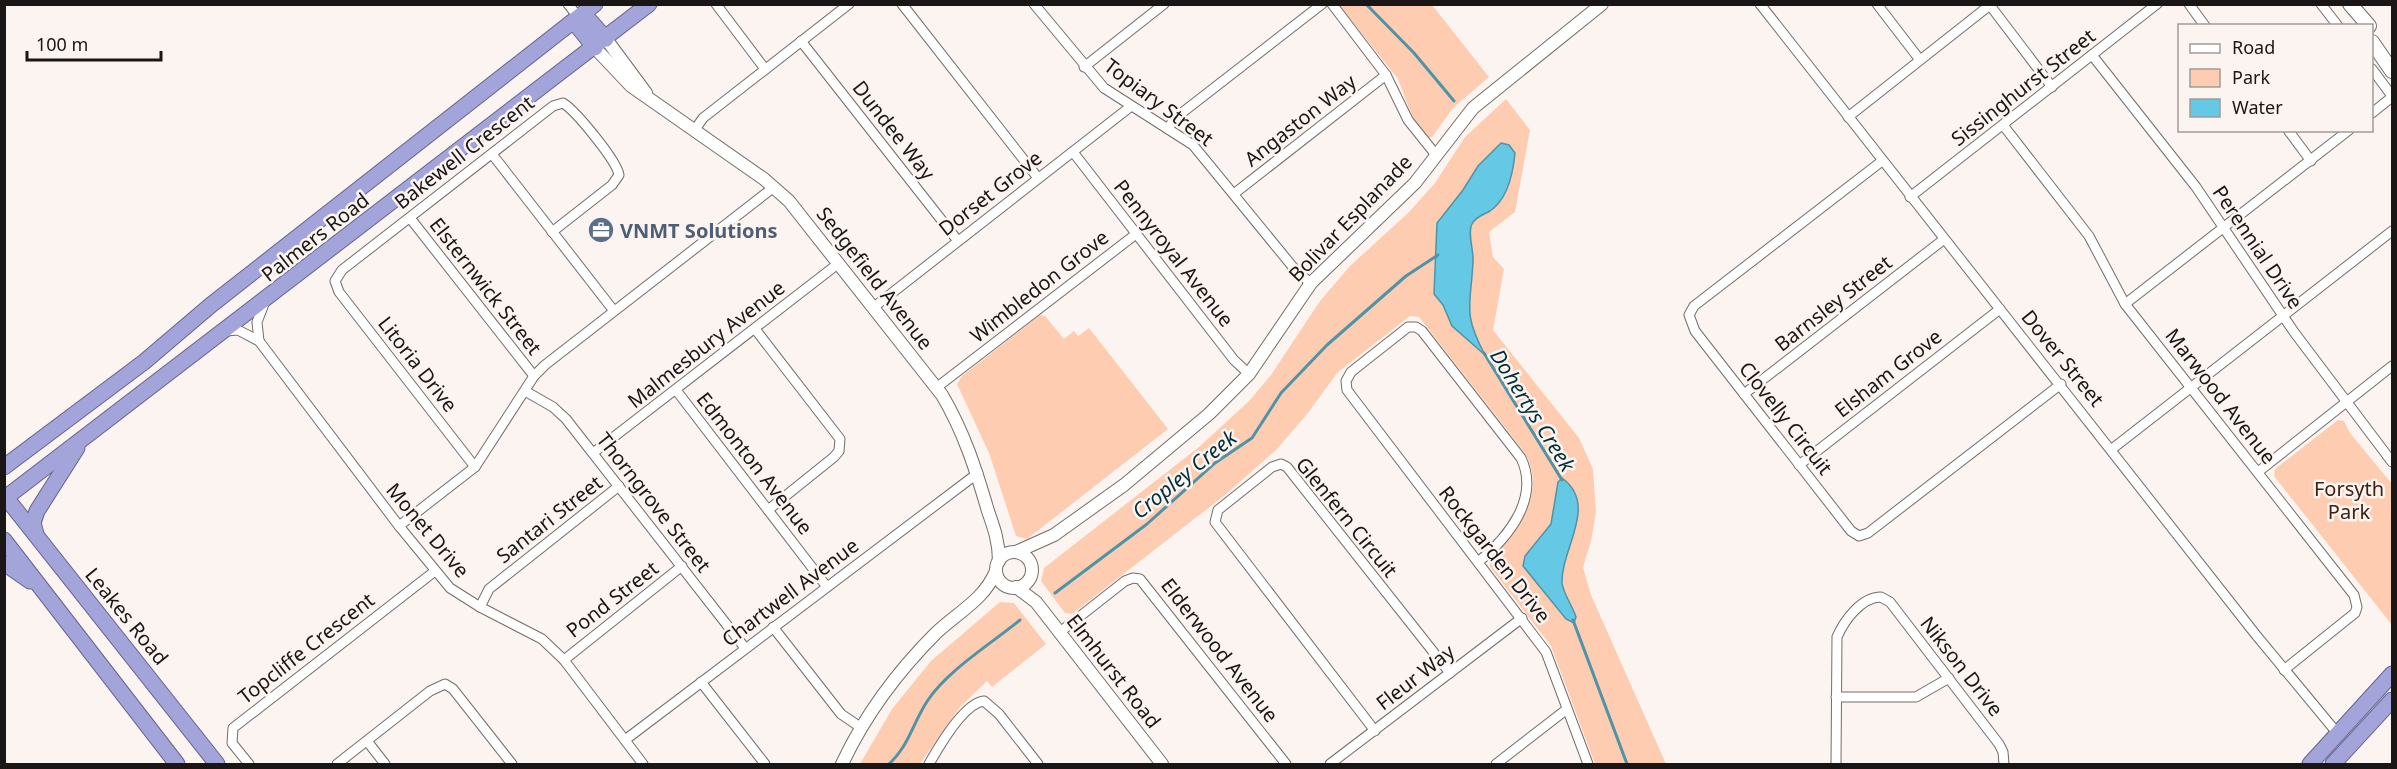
<svg xmlns="http://www.w3.org/2000/svg" width="2397" height="769" viewBox="0 0 2397 769" font-family="'Noto Sans',sans-serif">
	<rect width="100%" height="100%" fill="#fcf4f0"/>
	<g fill="#fecdb1">
		<polygon points="1339,5 1432,5 1489,77 1453,108 1432,137 1428,138 1413,119 1398,79"/>
		<path d="M1506 99 1530 130 1515 212 1489 232 1493 257 1504 269 1493 330 1579 438 1593 469 1596 512 1591 541 1583 567 1591 595 1666 764H1595L1551 646 1490 567V559C1516 525 1548 498 1525 453L1419 317 1410 316 1337 373 1308 413 1276 450 1225 495 1072 614 1065 613 1041 581 1044 568 1199 447 1249 401 1271 375 1320 301 1350 266 1408 213 1435 183 1465 137Z"/>
		<polygon points="1040,315 1045,316 1064,339 1074,331 1078,336 1089,328 1168,429 1027,539 1016,536 989,453 957,384 962,376"/>
		<polygon points="2338,420 2344,421 2350,433 2392,484 2392,625 2274,476 2275,469"/>
		<polygon points="1000,602 1014,603 1046,644 992,687 987,681 960,707 920,764 860,764 892,709 931,661"/>
	</g>
	<g fill="#65c8e5" stroke="#4e93a7" stroke-width="1.5">
		<path d="M1501 143 1509 145 1515 153C1513 174 1508 199 1490 211 1483 215 1475 217 1472 224 1467 233 1474 251 1473 261 1471 306 1462 312 1485 355L1452 326 1443 305 1434 294 1437 223 1463 190 1478 166Z"/>
		<path d="M1562 478C1599 505 1561 548 1562 583 1563 593 1573 607 1576 617L1574 623 1566 619 1523 566 1525 556 1551 524 1558 482Z"/>
	</g>
	<g fill="none" stroke-linecap="round" stroke-linejoin="round">
		<g stroke="#4e93a7" stroke-width="3">
			<polyline points="1366,4 1414,53 1454,101"/>
			<polyline points="1484,353 1562,480"/>
			<polyline points="1055,593 1147,524 1215,463 1252,438 1281,393 1327,345 1406,276 1438,255"/>
			<polyline points="1573,620 1627,764"/>
			<path d="M889 764C909 746 913 722 928 700 948 670 992 643 1020 620"/>
		</g>
		<g stroke="#746d69" stroke-width="11">
			<g id="minor">
				<polyline points="568,4 579,18"/>
				<polyline points="716,4 765,69"/>
				<polyline points="902,4 1038,178"/>
				<polyline points="1034,4 1104,88 1193,145 1297,272 1311,283"/>
				<polyline points="1332,4 1386,75 1408,120 1436,155"/>
				<polyline points="1760,4 2256,635 2338,734"/>
				<polyline points="1877,4 1920,60"/>
				<polyline points="1989,4 2052,87"/>
				<polyline points="2189,4 2205,26"/>
				<polyline points="2321,4 2338,26"/>
				<polyline points="801,41 958,241"/>
				<polyline points="2092,55 2196,187 2294,332 2392,462"/>
				<polyline points="1084,67 1164,4"/>
				<polyline points="2372,69 2392,96"/>
				<polyline points="2372,113 2392,97"/>
				<polyline points="1848,117 1990,5"/>
				<polyline points="2003,125 2089,236 2125,304 2354,595 2357,607 2355,613 2284,670"/>
				<polyline points="1168,129 1174,119 1322,4"/>
				<polyline points="2288,130 2311,161"/>
				<polyline points="694,131 703,118 849,4"/>
				<polyline points="1073,152 1234,360 1249,374"/>
				<polyline points="492,154 614,311"/>
				<polyline points="1882,161 1694,306 1689,315 1695,331 1851,531 1859,536 1868,533 2061,384"/>
				<polyline points="1235,193 1386,75"/>
				<polyline points="1910,197 2157,4"/>
				<polyline points="410,218 534,376"/>
				<polyline points="2125,304 2349,130"/>
				<polyline points="874,307 1130,107"/>
				<polyline points="755,329 840,439 839,451 834,457 768,510"/>
				<polyline points="226,331 238,330 259,341 399,526 450,588 480,607 542,639 564,660 643,764"/>
				<polyline points="259,341 257,322 264,304"/>
				<polyline points="936,388 1136,234"/>
				<polyline points="676,390 827,587"/>
				<polyline points="525,391 553,407 566,419 745,648"/>
				<polyline points="1744,394 1943,240"/>
				<polyline points="2112,449 2392,231"/>
				<polyline points="593,453 839,263"/>
				<polyline points="1799,465 2000,309"/>
				<path d="M475 467 339 292 335 281 342 270 553 106 563 103C576 111 617 161 619 175L612 185 552 232"/>
				<polyline points="2258,472 2392,366"/>
				<polyline points="399,526 475,467 534,376 545,365 774,187"/>
				<path d="M1478 562C1509 537 1540 498 1521 458L1422 331 1416 327H1408L1351 372 1346 381 1347 390 1546 652 1588 764"/>
				<polyline points="480,607 489,589 619,486"/>
				<polyline points="773,627 841,714 860,727"/>
				<polyline points="1060,632 1125,581 1133,578 1140,579 1286,764"/>
				<polyline points="564,660 682,566"/>
				<polyline points="701,682 765,764"/>
				<polyline points="1836,697 1916,697 1949,678"/>
				<polyline points="1375,731 1215,522 1218,510 1272,467 1281,464 1287,467 1450,673"/>
				<polyline points="625,740 978,473"/>
				<polyline points="367,741 385,764"/>
				<polyline points="249,764 232,743 233,728 435,571"/>
				<polyline points="337,764 430,691 445,684 453,689 512,764"/>
				<path d="M929 764C938 748 964 703 984 701L999 714 1038 764"/>
				<polyline points="1330,764 1522,618"/>
				<polyline points="1496,764 1567,709"/>
				<path d="M1836 764 1837 637C1844 621 1861 597 1881 597L1890 602 1999 744 2003 752 2004 764"/>
			</g>
		</g>
		<g stroke="#746d69" stroke-width="14">
			<g id="tertiary">
				<polyline points="606,39 646,93"/>
				<path d="M595 48 631 86 764 179 789 201 942 395C964 432 976 470 988 511 994 528 999 542 999 561"/>
				<polyline points="1016,552 1054,535 1124,485 1209,414 1249,374 1311,283 1415,183 1473,108 1602,4"/>
				<circle cx="1014" cy="570" r="18"/>
				<polyline points="1016,587 1036,602 1162,764"/>
				<path d="M842 764C865 715 897 672 936 633 958 612 984 600 996 571"/>
			</g>
		</g>
		<g stroke="#746d69" stroke-width="16">
			<g id="secondary">
				<polyline points="2350,4 2369,26"/>
				<polyline points="2372,42 2392,71"/>
			</g>
		</g>
		<g stroke="#63648f" stroke-width="17">
			<g id="trunk">
				<polyline points="584,14 606,39"/>
				<polyline points="574,22 595,48"/>
				<polyline points="4,467 144,362 211,305 595,4"/>
				<polyline points="4,495 217,764"/>
				<polyline points="4,499 649,4"/>
				<polyline points="36,534 33,523 37,511 77,448"/>
				<polyline points="4,540 177,764"/>
				<polyline points="4,563 30,581"/>
				<polyline points="2310,764 2392,674"/>
				<polyline points="2333,764 2392,700"/>
			</g>
		</g>
		<use href="#minor" stroke="#fff" stroke-width="9"/>
		<use href="#tertiary" stroke="#fff" stroke-width="12"/>
		<use href="#secondary" stroke="#fff" stroke-width="14"/>
		<use href="#trunk" stroke="#a2a4da" stroke-width="15"/>
	</g>
	<defs>
		<g id="office-disc" transform="scale(1.35)"><circle r="9.5" fill="#5c6f8a" stroke="#fcf4f0"/><path d="M-6-3h4V-5.5h4V-3h4V5H-6ZM-1-4.5V-3h2v-1.5ZM-6 0V1H6V0Z" fill="#fff"/></g>
	</defs>
	<g fill-rule="evenodd">
		<use href="#office-disc" x="601" y="230"/>
	</g>
	<g text-anchor="middle" dominant-baseline="central" stroke-width="5" stroke-linejoin="round" paint-order="stroke">
		<g font-size="20" fill="#191615" stroke="#fcf4f0">
			<text transform="translate(2023 87) rotate(-38)">Sissinghurst Street</text>
			<text transform="translate(1159 102) rotate(37)">Topiary Street</text>
			<text transform="translate(1300 120) rotate(-38)">Angaston Way</text>
			<text transform="translate(894 130) rotate(52)">Dundee Way</text>
			<text transform="translate(464 152) rotate(-38)">Bakewell Crescent</text>
			<text transform="translate(990 193) rotate(-38)">Dorset Grove</text>
			<text transform="translate(1350 218) rotate(-46)">Bolivar Esplanade</text>
			<text transform="translate(315 237) rotate(-38)">Palmers Road</text>
			<text transform="translate(2258 247) rotate(56)">Perennial Drive</text>
			<text transform="translate(1174 253) rotate(52)">Pennyroyal Avenue</text>
			<text transform="translate(875 278) rotate(52)">Sedgefield Avenue</text>
			<text transform="translate(486 286) rotate(52)">Elsternwick Street</text>
			<text transform="translate(1039 286) rotate(-38)">Wimbledon Grove</text>
			<text transform="translate(1833 303) rotate(-38)">Barnsley Street</text>
			<text transform="translate(706 344) rotate(-38)">Malmesbury Avenue</text>
			<text transform="translate(2063 358) rotate(51)">Dover Street</text>
			<text transform="translate(418 364) rotate(52)">Litoria Drive</text>
			<text transform="translate(1888 373) rotate(-38)">Elsham Grove</text>
			<text transform="translate(2221 396) rotate(52)">Marwood Avenue</text>
			<text transform="translate(1786 418) rotate(52)">Clovelly Circuit</text>
			<text transform="translate(755 463) rotate(52)">Edmonton Avenue</text>
			<text transform="translate(654 502) rotate(52)">Thorngrove Street</text>
			<text transform="translate(1347 517) rotate(51)">Glenfern Circuit</text>
			<text transform="translate(549 519) rotate(-38)">Santari Street</text>
			<text transform="translate(428 530) rotate(50)">Monet Drive</text>
			<text transform="translate(1495 554) rotate(52)">Rockgarden Drive</text>
			<text transform="translate(790 592) rotate(-37)">Chartwell Avenue</text>
			<text transform="translate(612 599) rotate(-38)">Pond Street</text>
			<text transform="translate(127 616) rotate(51)">Leakes Road</text>
			<text transform="translate(306 648) rotate(-38)">Topcliffe Crescent</text>
			<text transform="translate(1220 650) rotate(52)">Elderwood Avenue</text>
			<text transform="translate(1962 666) rotate(52)">Nikson Drive</text>
			<text transform="translate(1114 671) rotate(52)">Elmhurst Road</text>
			<text transform="translate(1415 677) rotate(-38)">Fleur Way</text>
		</g>
		<g font-size="20" font-weight="bold" fill="#4e5e75" stroke="#fcf4f0" text-anchor="start">
			<text x="620" y="230">VNMT Solutions</text>
		</g>
		<g font-size="20" fill="#3e210f" stroke="#fcf4f0">
			<text x="2349" y="488">Forsyth<tspan x="2349" dy="23">Park</tspan></text>
		</g>
		<g font-size="21" font-style="italic" fill="#002f3b" stroke="#fcf4f0">
			<text transform="translate(1533 410) rotate(58)">Dohertys Creek</text>
			<text transform="translate(1184 474) rotate(-39)">Cropley Creek</text>
		</g>
	</g>
	<rect width="2397" height="769" fill="none" stroke="#191615" stroke-width="12"/>
	<rect x="2178" y="24" width="195" height="108" fill="#fcf4f0" stroke="#a19b98" stroke-width="1.5"/>
	<rect x="2190" y="44" width="30" height="9" fill="#ffffff" stroke="#a19b98" stroke-width="1.5"/>
	<text x="2232" y="54" font-size="18" fill="#191615">Road</text>
	<rect x="2190" y="69" width="30" height="18" fill="#fecdb1" stroke="#a19b98" stroke-width="1.5"/>
	<text x="2232" y="84" font-size="18" fill="#191615">Park</text>
	<rect x="2190" y="99" width="30" height="18" fill="#65c8e5" stroke="#a19b98" stroke-width="1.5"/>
	<text x="2232" y="114" font-size="18" fill="#191615">Water</text>
	<path d="M27 51v9h134v-9" fill="none" stroke="#191615" stroke-width="3"/>
	<text x="36" y="51" font-size="18" fill="#191615" stroke="#fcf4f0" stroke-width="4.5" paint-order="stroke">100 m</text>
</svg>
